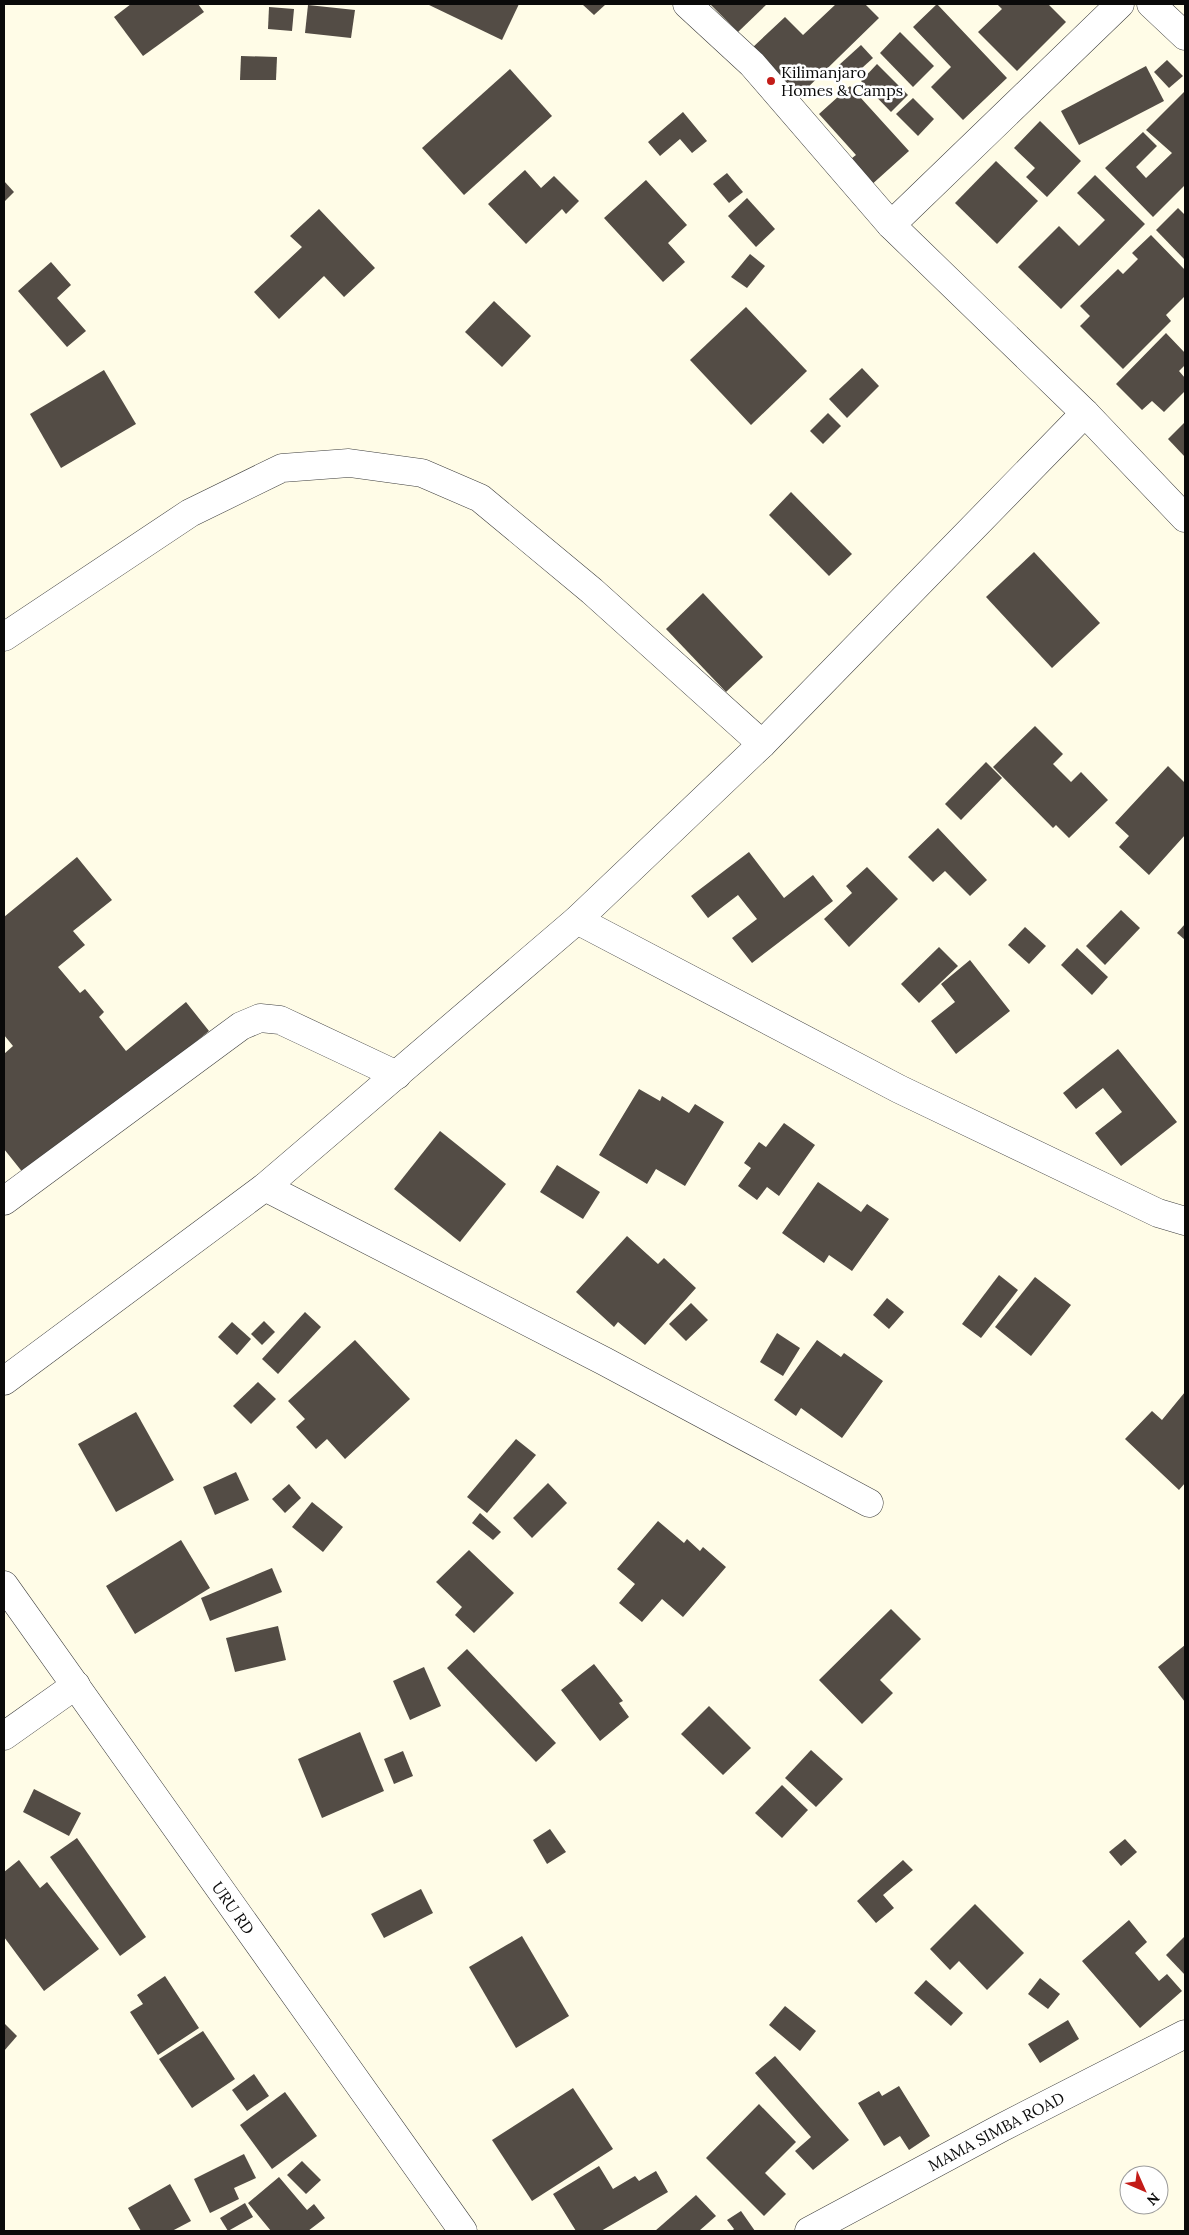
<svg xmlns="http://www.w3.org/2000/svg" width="1189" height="2235" viewBox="0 0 1189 2235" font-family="Lora,serif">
	<rect width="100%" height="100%" fill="#fffce7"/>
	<g fill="#534c45">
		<polygon points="131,4 198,4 204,12 143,56 114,17"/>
		<polygon points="427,4 519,4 502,40"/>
		<polygon points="582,4 606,4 594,15"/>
		<polygon points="710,4 767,4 738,32"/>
		<polygon points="836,4 865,4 879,18 799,96 752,48 785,17 803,35"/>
		<polygon points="937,4 1007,78 963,120 931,87 951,67 913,27"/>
		<polygon points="997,4 1048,4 1066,22 1017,71 978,32 1002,9"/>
		<polygon points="308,5 355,10 351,38 305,33"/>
		<polygon points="269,7 294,9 292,31 268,29"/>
		<polygon points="900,32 934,66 913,87 880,53"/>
		<polygon points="861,45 873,58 851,78 839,65"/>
		<polygon points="241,56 277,57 276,80 240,80"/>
		<polygon points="1167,60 1183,76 1169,88 1154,72"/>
		<polygon points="877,64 908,95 891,112 861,81"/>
		<polygon points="1146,66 1164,101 1079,145 1061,111"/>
		<polygon points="510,69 552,116 464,195 422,148"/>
		<polygon points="850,86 909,151 869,187 847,162 856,155 819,114"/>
		<polygon points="1185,91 1185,185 1153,217 1105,168 1143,132 1157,146 1136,167 1146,178 1172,153 1146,130"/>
		<polygon points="913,98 934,119 918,136 896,114"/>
		<polygon points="683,112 707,141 692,153 680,139 660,156 648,142"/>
		<polygon points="1040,121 1081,161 1047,197 1026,177 1035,168 1014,148"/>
		<polygon points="996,161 1038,201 997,244 955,203"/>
		<polygon points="525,170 541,188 554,176 579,201 566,214 562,209 526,244 488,204"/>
		<polygon points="727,173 743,192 729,203 713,184"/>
		<polygon points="1095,175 1145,224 1061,309 1018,267 1059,226 1079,246 1105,220 1077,193"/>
		<polygon points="646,180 687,225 668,243 685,262 663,282 604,218"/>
		<polygon points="4,181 14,192 4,202"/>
		<polygon points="747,198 775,229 756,247 728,216"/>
		<polygon points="1178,208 1185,215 1185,260 1156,230"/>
		<polygon points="319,209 375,268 344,297 324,276 279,319 254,292 302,247 290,236"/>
		<polygon points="1151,235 1185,270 1185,296 1166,315 1171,321 1123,369 1080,326 1090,316 1080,306 1118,269 1123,274 1138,259 1132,253"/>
		<polygon points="750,254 765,266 747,288 731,277"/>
		<polygon points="51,262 71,285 57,298 86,331 67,347 18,291"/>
		<polygon points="494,301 531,336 502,367 465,332"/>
		<polygon points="746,307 807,371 751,425 690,360"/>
		<polygon points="1166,333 1185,353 1185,365 1179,371 1185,378 1185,391 1164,412 1152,401 1142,410 1116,384"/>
		<polygon points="862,368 879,386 847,418 829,399"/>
		<polygon points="104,370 136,424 61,468 30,414"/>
		<polygon points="828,413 841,426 823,444 810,431"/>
		<polygon points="1185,422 1185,457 1168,439"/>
		<polygon points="791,492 852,554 829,576 769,515"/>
		<polygon points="1034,552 1100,623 1052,668 986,597"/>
		<polygon points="703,593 763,657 726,692 666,629"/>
		<polygon points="1035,726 1063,754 1053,764 1071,782 1081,772 1108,800 1069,838 1056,825 1053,828 993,767"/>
		<polygon points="986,762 1002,778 961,820 945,804"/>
		<polygon points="1168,766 1185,783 1185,835 1149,875 1119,847 1129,836 1115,823"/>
		<polygon points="938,828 987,880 970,896 945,871 933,882 908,857"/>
		<polygon points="749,852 784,898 813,875 833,901 752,963 732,938 757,919 738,895 708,918 691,896"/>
		<polygon points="77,857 112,900 73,931 85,945 58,967 80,993 85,989 104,1012 99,1017 126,1051 186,1002 209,1031 28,1179 4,1149 4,1054 13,1046 4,1035 4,917"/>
		<polygon points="867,867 898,899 849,947 824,919 852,893 846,886"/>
		<polygon points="1121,910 1140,928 1105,965 1086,946"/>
		<polygon points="1185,924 1185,940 1177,933"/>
		<polygon points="1025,927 1046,946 1029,964 1008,945"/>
		<polygon points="939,947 958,966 919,1003 901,984"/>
		<polygon points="1077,948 1108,977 1092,995 1061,965"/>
		<polygon points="970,960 1010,1011 956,1054 931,1021 955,1002 941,984"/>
		<polygon points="1118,1049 1177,1122 1121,1166 1095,1133 1122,1112 1103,1088 1076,1109 1063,1093"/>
		<polygon points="639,1089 660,1101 662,1096 689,1113 695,1104 724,1122 685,1186 656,1169 647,1184 599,1155"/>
		<polygon points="784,1123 815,1145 779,1196 767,1187 757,1200 738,1186 751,1168 744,1163 759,1142 766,1147"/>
		<polygon points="440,1131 506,1184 460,1242 394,1189"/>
		<polygon points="557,1165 600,1192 583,1219 540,1192"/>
		<polygon points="818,1182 861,1212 867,1204 889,1219 852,1271 829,1255 824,1263 782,1233"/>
		<polygon points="627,1236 658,1264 664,1258 696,1288 645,1345 618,1322 614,1327 576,1292"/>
		<polygon points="999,1275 1018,1290 981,1338 962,1324"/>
		<polygon points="1035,1277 1071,1305 1031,1356 995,1327"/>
		<polygon points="887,1298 904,1312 889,1329 873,1315"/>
		<polygon points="691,1303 708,1320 686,1341 669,1324"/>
		<polygon points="305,1312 321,1327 278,1374 262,1359"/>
		<polygon points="264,1321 275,1332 262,1345 251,1334"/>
		<polygon points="232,1322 251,1339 237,1355 218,1337"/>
		<polygon points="777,1333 800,1348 783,1376 760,1362"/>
		<polygon points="355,1340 410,1399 345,1459 327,1439 316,1449 296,1427 305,1419 288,1401"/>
		<polygon points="817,1340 841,1357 844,1353 883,1381 842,1438 801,1408 796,1416 774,1400"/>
		<polygon points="258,1382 276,1399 251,1424 233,1406"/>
		<polygon points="1185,1392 1185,1483 1179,1490 1125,1439 1152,1411 1162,1420"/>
		<polygon points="136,1412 174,1480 116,1512 78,1444"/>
		<polygon points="516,1439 536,1455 487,1513 467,1497"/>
		<polygon points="236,1472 249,1500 215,1515 203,1487"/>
		<polygon points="548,1483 567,1503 532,1538 513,1518"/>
		<polygon points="289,1484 301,1498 285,1513 272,1499"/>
		<polygon points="312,1502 343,1527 323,1552 292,1527"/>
		<polygon points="480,1513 501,1532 493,1540 472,1523"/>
		<polygon points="658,1521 684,1543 687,1539 700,1551 703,1547 726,1567 683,1617 662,1599 642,1622 619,1603 635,1584 617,1569"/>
		<polygon points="181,1540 210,1588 135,1634 106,1586"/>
		<polygon points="469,1550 514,1593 474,1633 455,1615 462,1607 436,1582"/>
		<polygon points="272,1568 282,1592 210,1621 201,1598"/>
		<polygon points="891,1609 921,1639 880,1680 893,1693 862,1724 819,1680"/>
		<polygon points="278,1626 286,1660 235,1672 226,1638"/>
		<polygon points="1185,1645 1185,1702 1158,1667"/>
		<polygon points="467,1649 556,1743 536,1762 447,1668"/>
		<polygon points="594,1664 623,1701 619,1703 629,1717 600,1741 561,1690"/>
		<polygon points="424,1667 441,1706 410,1720 393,1681"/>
		<polygon points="709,1706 751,1748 723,1775 681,1734"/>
		<polygon points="360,1732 384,1791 322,1818 298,1759"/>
		<polygon points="811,1750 843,1779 816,1807 785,1778"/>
		<polygon points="403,1751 413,1776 394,1784 384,1759"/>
		<polygon points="782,1785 808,1810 782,1838 755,1813"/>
		<polygon points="34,1789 81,1813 69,1836 23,1812"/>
		<polygon points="550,1829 566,1852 547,1864 533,1840"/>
		<polygon points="77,1838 146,1937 120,1956 50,1857"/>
		<polygon points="1125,1839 1137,1852 1121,1866 1109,1852"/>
		<polygon points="19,1860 40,1888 47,1882 99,1949 44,1991 4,1937 4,1872"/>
		<polygon points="903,1860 913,1870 883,1895 894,1908 876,1923 857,1901"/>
		<polygon points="421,1889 433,1913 384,1938 371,1914"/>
		<polygon points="975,1904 1024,1953 987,1990 959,1961 950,1970 930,1949"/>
		<polygon points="1129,1920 1147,1942 1135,1953 1159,1981 1167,1974 1182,1991 1140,2028 1082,1961"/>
		<polygon points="522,1936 569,2016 516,2048 469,1967"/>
		<polygon points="1185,1936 1185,1975 1166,1955"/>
		<polygon points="165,1976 199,2028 158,2055 130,2012 143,2004 137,1995"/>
		<polygon points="1040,1978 1060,1994 1048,2009 1028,1994"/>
		<polygon points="926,1980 963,2013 951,2026 914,1993"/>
		<polygon points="785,2006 816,2031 800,2051 769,2025"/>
		<polygon points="1068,2020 1079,2039 1040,2063 1028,2044"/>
		<polygon points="4,2023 17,2036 4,2051"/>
		<polygon points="203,2031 235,2079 192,2108 159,2059"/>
		<polygon points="775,2056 849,2140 813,2170 795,2151 811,2137 755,2073"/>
		<polygon points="254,2074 269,2096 247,2111 232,2090"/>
		<polygon points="899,2086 930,2136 909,2150 900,2136 884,2146 858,2103 879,2091 882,2096"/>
		<polygon points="573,2088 613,2149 532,2201 492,2140"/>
		<polygon points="285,2092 317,2136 272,2169 240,2125"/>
		<polygon points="759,2104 796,2142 765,2173 786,2194 764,2216 706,2158"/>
		<polygon points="244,2154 256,2178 234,2188 239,2199 210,2213 194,2179"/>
		<polygon points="302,2161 321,2180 306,2194 287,2175"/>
		<polygon points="599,2166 613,2189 635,2176 639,2181 656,2171 668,2192 601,2231 576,2231 553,2194"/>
		<polygon points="279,2177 307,2210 314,2204 325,2218 308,2231 271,2231 248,2203"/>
		<polygon points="170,2184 191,2221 172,2231 141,2231 128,2208"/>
		<polygon points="696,2195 716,2216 699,2231 655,2231"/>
		<polygon points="245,2203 253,2217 228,2231 220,2218"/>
		<polygon points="741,2211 755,2231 732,2231 734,2229 727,2220"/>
	</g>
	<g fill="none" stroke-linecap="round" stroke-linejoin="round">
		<g stroke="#3d3d3d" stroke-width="29">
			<g id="minor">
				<polyline points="687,4 752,64 891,225 1085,413 1185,518"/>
				<polyline points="1151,4 1185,36"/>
				<polyline points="891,225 1120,4"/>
				<polyline points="4,637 190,513 282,468 349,463 422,473 480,498 592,591 762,744"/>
				<polyline points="577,920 899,1089 1158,1213 1185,1221"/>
				<polyline points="265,1187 604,1361 869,1503"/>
				<polyline points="4,1201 222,1040 241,1026 260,1018 280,1020 397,1075"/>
				<polyline points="4,1381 265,1187 577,920 762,744 1085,413"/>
				<polyline points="4,1736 76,1685"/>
				<path id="s1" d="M809 2231 1001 2128 1185 2034"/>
			</g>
		</g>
		<g stroke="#3d3d3d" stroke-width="29">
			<g id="tertiary">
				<path id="s2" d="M4 1585 463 2231"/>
			</g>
		</g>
		<use href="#minor" stroke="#fff" stroke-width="28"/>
		<use href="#tertiary" stroke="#fff" stroke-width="28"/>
	</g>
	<circle fill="#c31c18" stroke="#fff" stroke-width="2" cx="771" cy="81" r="5"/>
	<g text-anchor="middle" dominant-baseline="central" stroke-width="5" stroke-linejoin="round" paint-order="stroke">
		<g font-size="16" fill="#0a0a0a" stroke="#fff" text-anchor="start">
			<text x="781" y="72">Kilimanjaro<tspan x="781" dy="18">Homes &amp; Camps</tspan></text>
		</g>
		<g font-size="16" fill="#0a0a0a" stroke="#fff">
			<text stroke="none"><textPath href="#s2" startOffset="396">URU RD</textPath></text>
			<text stroke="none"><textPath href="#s1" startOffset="212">MAMA SIMBA ROAD</textPath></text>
		</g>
	</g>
	<rect width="1189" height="2235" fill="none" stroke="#0a0a0a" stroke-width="10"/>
	<g transform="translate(1144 2190) rotate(135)"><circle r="24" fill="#ffffff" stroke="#9d9d9d"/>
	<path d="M0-4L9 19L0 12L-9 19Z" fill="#c31c18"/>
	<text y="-8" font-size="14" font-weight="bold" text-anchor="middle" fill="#0a0a0a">N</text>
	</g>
</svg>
